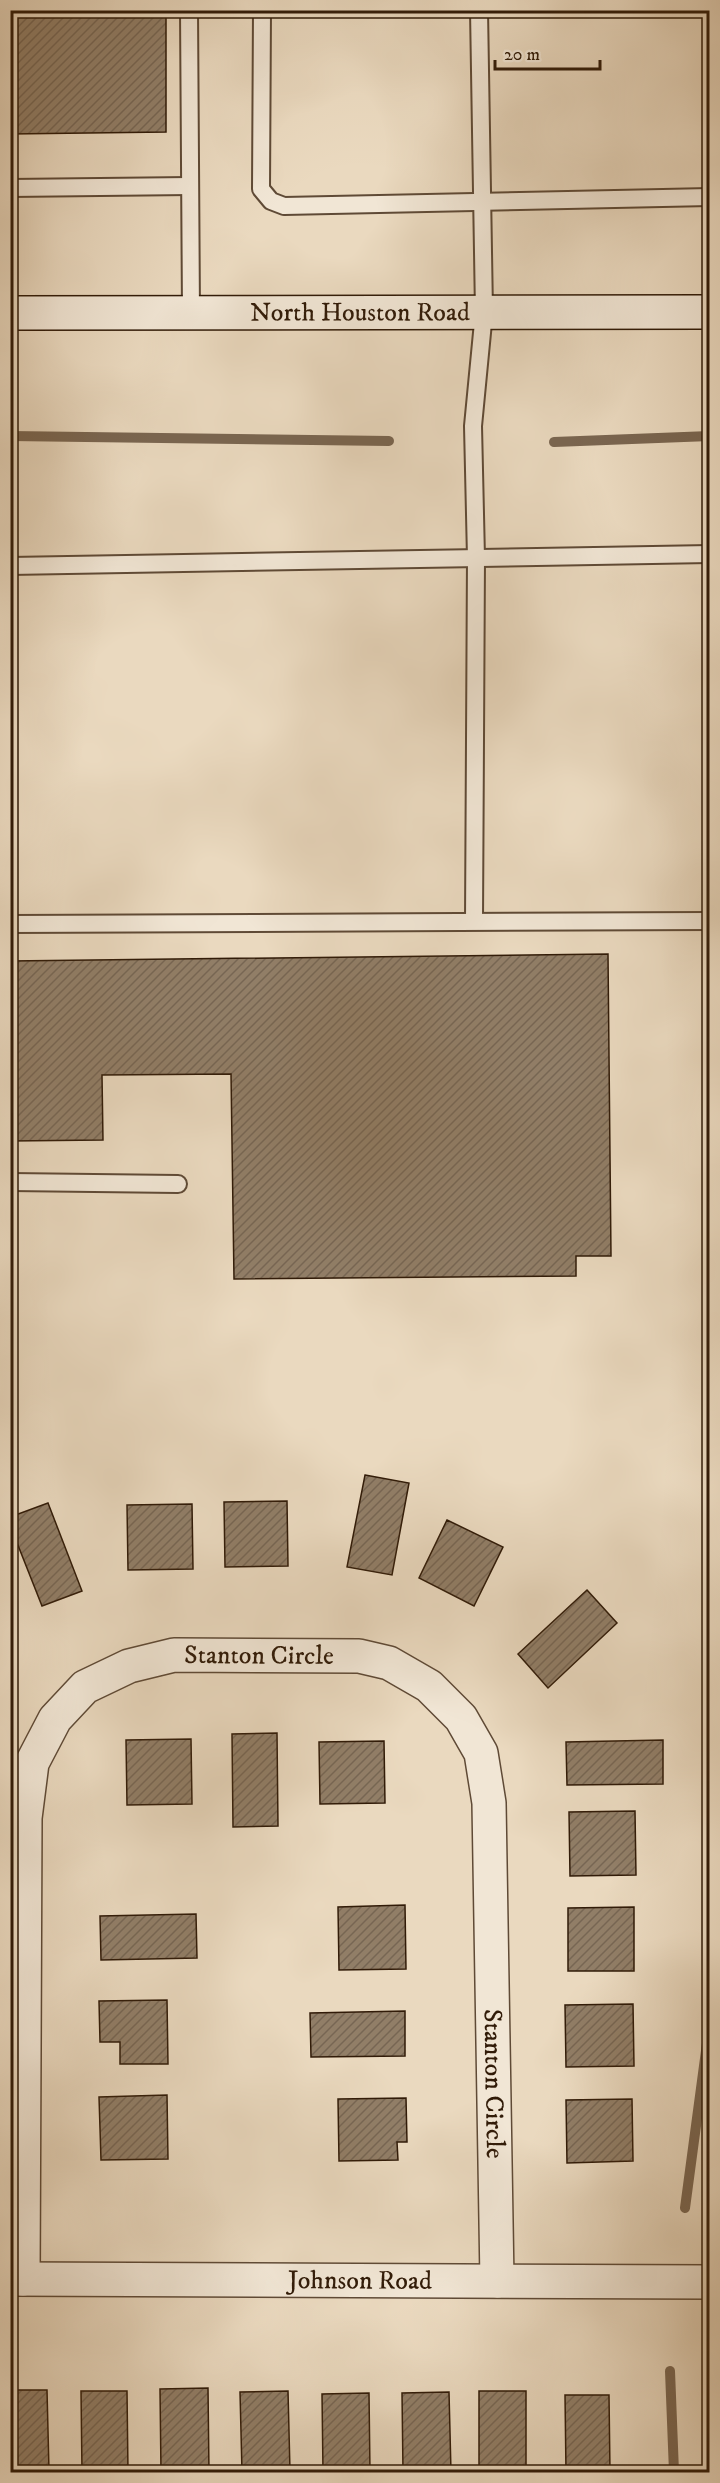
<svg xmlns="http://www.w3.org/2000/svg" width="720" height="2483" viewBox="0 0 720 2483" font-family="'IM FELL DW Pica',serif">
	<defs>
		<pattern id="building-hatch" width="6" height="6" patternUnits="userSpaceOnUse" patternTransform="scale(1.5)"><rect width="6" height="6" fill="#917e67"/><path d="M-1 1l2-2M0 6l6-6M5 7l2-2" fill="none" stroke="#776653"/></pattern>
	</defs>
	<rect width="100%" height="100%" fill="#ead9bf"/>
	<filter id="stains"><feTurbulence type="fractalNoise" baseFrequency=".00333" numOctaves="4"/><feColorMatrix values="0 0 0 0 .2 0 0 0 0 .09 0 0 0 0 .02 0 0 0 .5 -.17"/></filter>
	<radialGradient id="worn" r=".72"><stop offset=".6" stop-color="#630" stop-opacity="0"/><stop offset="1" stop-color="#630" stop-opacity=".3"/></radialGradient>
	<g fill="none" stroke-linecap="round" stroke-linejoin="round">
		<g stroke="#7a6651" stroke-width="10">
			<polyline points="10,436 389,441"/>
			<polyline points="554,442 710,436"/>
			<polyline points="685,2208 710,2021"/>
			<polyline points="670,2371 674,2472"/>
		</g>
	</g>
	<g fill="url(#building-hatch)" stroke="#311b08" stroke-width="1.5">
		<polygon points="10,10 166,10 166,132 10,134"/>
		<polygon points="608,954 611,1256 576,1256 576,1276 234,1279 231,1074 102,1075 103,1140 10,1141 10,961"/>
		<polygon points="365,1475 409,1483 392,1575 347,1567"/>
		<polygon points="287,1501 288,1566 225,1567 224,1502"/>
		<polygon points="48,1503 82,1591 42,1606 10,1525 10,1517"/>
		<polygon points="192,1504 193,1569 128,1570 127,1505"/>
		<polygon points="447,1520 503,1547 474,1606 419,1578"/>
		<polygon points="587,1590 617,1623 548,1688 518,1654"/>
		<polygon points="277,1733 278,1826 233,1827 232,1734"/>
		<polygon points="191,1739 192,1804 127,1805 126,1740"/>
		<polygon points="663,1740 663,1784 567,1785 566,1742"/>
		<polygon points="384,1741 385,1803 320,1804 319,1742"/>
		<polygon points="635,1811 636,1875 570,1876 569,1812"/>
		<polygon points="405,1905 406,1969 339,1970 338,1907"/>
		<polygon points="634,1907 634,1971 568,1971 568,1908"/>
		<polygon points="196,1914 197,1958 101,1960 100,1916"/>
		<polygon points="167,2000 168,2064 120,2064 120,2042 100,2042 99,2001"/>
		<polygon points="633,2004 634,2066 566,2067 565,2005"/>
		<polygon points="405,2011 405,2056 311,2057 310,2013"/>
		<polygon points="167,2095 168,2159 101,2160 99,2097"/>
		<polygon points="406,2098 407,2142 397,2142 398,2160 339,2161 338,2099"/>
		<polygon points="632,2099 633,2161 567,2163 566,2100"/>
		<polygon points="208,2388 209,2472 161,2472 160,2389"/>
		<polygon points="10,2390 47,2390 49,2471 10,2471"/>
		<polygon points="81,2391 127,2391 128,2472 82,2472"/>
		<polygon points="288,2391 290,2471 242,2472 240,2392"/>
		<rect x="479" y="2391" width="47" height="81"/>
		<polygon points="449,2392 451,2472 403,2472 402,2393"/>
		<polygon points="369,2393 370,2472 323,2472 322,2394"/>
		<polygon points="565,2395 609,2395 610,2472 566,2472"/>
	</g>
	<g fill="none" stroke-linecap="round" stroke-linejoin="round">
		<g stroke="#5f4a36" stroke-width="20">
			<g id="lane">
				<polyline points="189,10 191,313"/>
				<polyline points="262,10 261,189 271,201 284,206 710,197"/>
				<polyline points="10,188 190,186"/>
				<polyline points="10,566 710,554"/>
				<polyline points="474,921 476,558 473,426 484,312 479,10"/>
				<polyline points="10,924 710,921"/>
				<polyline points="10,1182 178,1184"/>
			</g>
		</g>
		<g stroke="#5f4a36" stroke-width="36">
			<g id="street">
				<path id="s1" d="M10 2279 710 2282"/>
				<path id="s2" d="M23 2279 25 1818 32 1763 55 1719 85 1687 129 1666 174 1655 359 1656 389 1663 429 1686 461 1718 481 1753 489 1803 497 2281"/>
			</g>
		</g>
		<g stroke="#311b08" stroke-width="36">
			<g id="secondary">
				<path id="s3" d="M10 313 710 312"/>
			</g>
		</g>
		<use href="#lane" stroke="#f1e6d5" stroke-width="16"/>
		<use href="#street" stroke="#f1e6d5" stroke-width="33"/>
		<use href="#secondary" stroke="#f1e6d5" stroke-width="33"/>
	</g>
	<g text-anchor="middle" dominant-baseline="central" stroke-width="6" stroke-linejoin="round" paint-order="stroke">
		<g font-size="26" fill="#311b08" stroke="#f1e6d5">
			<text stroke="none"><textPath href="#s3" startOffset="350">North Houston Road</textPath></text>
			<text stroke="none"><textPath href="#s2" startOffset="790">Stanton Circle</textPath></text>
			<text stroke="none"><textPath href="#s2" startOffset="1384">Stanton Circle</textPath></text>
			<text stroke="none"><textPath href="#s1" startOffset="350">Johnson Road</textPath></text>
		</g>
	</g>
	<rect width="720" height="2483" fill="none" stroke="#ead9bf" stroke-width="36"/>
	<rect x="12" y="12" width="696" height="2459" fill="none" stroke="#311b08" stroke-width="3"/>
	<rect x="18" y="18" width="684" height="2447" fill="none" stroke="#311b08" stroke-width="1.5"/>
	<path d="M495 60v9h105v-9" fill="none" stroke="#311b08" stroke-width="3"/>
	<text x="504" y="60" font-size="18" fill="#311b08" stroke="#f1e6d5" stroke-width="4.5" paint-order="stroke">20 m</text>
	<rect width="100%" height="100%" filter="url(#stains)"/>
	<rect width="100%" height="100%" fill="url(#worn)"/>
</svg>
